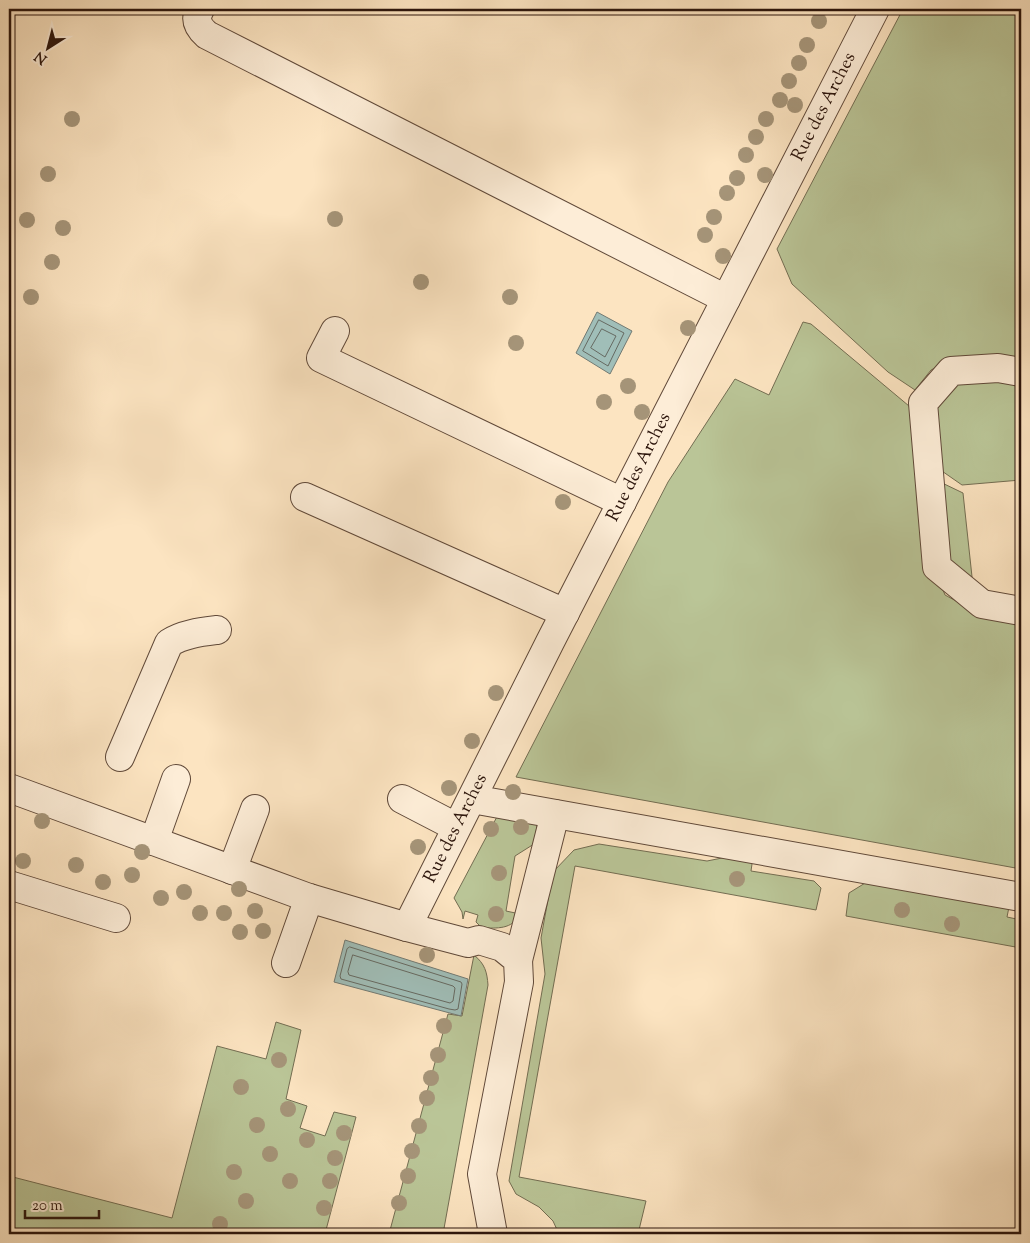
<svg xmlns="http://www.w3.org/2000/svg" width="1030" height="1243" viewBox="0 0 1030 1243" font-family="'Sorts Mill Goudy',serif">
	<rect width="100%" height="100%" fill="#fce4c1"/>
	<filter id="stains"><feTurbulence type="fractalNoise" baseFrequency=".004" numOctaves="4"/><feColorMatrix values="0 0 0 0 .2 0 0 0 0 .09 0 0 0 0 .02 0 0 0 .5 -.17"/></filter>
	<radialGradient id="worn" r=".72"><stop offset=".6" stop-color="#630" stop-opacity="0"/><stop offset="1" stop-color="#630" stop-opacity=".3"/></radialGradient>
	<g fill="#bac597" stroke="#736d52">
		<polygon points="903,9 1021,9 1021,360 953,359 931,370 915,390 888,372 792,284 777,249"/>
		<polygon points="803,322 811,324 909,406 917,428 925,546 945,595 971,609 1021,619 1021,869 516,777 668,482 735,379 769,395"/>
		<polygon points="1021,377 1021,480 962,485 939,469 931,403 949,382"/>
		<polygon points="938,481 963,493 973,586 947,561"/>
		<path d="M500 811 533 819 537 826 534 844 515 856 506 911 520 914C512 930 497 928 482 928L476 922 478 915 465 911 463 919 462 912 454 898Z"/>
		<polygon points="599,844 707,861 737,855 753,857 751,871 814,881 821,888 816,910 575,866 519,1177 646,1201 638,1234 559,1234 553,1221 539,1207 516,1194 509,1181 545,974 541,938 553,872 574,850"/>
		<polygon points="870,880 1009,907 1007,917 1021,920 1021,948 846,916 849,893"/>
		<path d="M474 955C485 964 487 972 488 985L443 1234H389L448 1014 462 1016Z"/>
		<polygon points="276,1022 301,1030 286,1099 307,1106 300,1128 325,1136 334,1112 356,1117 326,1230 337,1234 9,1234 9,1176 172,1218 217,1046 266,1059"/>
	</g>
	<g fill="#a0beb8" stroke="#727a73">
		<polygon points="597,312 632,331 610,374 576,353"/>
		<polygon points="345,940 468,979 461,1016 334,982"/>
	</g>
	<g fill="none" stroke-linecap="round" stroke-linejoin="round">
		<g stroke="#666a62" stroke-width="1">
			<polygon points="599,320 624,333 608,366 583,351"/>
			<polygon points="602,329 616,336 605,357 591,348"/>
			<polygon points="350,947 461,982 462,984 458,1009 455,1010 449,1009 341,979 340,976 347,949"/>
			<polygon points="353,955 453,986 455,988 453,1001 450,1003 349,975 348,972"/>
		</g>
		<g stroke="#604939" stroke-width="30">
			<g id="minor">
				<path d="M200 9C194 20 198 27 207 35L726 299"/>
				<polyline points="335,331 321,358 622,502"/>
				<polyline points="1021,372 998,368 951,371 923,403 937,567 982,604 1021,611"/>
				<polyline points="305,497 565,613"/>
				<path d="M120 757 169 643C183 634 201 632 217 630"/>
				<polyline points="9,788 309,898 407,927 468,943 479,940 502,947 518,960 519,982 482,1174 493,1234"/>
				<polyline points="402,799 456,827"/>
				<polyline points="472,799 1021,897"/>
				<polyline points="154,841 176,779"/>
				<polyline points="232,870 255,809"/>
				<polyline points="9,885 116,918"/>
				<path id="s1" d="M407 927 550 642 875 9"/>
				<polyline points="518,960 555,814"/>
				<polyline points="286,963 309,898"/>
			</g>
		</g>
		<use href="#minor" stroke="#fdedd7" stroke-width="28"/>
	</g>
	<g fill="#a59478">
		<circle cx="819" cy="21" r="8"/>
		<circle cx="807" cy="45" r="8"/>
		<circle cx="799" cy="63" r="8"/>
		<circle cx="789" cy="81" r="8"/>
		<circle cx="780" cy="100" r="8"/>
		<circle cx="795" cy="105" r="8"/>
		<circle cx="72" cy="119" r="8"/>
		<circle cx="766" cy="119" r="8"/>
		<circle cx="756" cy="137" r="8"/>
		<circle cx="746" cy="155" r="8"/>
		<circle cx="48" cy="174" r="8"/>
		<circle cx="765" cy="175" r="8"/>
		<circle cx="737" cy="178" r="8"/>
		<circle cx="727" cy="193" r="8"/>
		<circle cx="714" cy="217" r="8"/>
		<circle cx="335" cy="219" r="8"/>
		<circle cx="27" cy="220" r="8"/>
		<circle cx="63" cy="228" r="8"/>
		<circle cx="705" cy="235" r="8"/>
		<circle cx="723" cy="256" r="8"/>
		<circle cx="52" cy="262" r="8"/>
		<circle cx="421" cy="282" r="8"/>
		<circle cx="31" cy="297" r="8"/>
		<circle cx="510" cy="297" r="8"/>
		<circle cx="688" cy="328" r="8"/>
		<circle cx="516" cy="343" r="8"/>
		<circle cx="628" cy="386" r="8"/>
		<circle cx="604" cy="402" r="8"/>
		<circle cx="642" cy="412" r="8"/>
		<circle cx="563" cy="502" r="8"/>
		<circle cx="496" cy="693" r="8"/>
		<circle cx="472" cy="741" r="8"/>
		<circle cx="449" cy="788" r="8"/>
		<circle cx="513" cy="792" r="8"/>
		<circle cx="42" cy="821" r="8"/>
		<circle cx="521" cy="827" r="8"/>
		<circle cx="491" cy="829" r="8"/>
		<circle cx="418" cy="847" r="8"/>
		<circle cx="142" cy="852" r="8"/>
		<circle cx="23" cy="861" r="8"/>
		<circle cx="76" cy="865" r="8"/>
		<circle cx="499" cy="873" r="8"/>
		<circle cx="132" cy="875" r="8"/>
		<circle cx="737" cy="879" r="8"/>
		<circle cx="103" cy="882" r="8"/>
		<circle cx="239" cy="889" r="8"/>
		<circle cx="184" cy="892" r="8"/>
		<circle cx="161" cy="898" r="8"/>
		<circle cx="902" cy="910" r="8"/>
		<circle cx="255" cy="911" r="8"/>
		<circle cx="200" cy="913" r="8"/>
		<circle cx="224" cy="913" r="8"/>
		<circle cx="496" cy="914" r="8"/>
		<circle cx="952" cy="924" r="8"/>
		<circle cx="263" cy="931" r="8"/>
		<circle cx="240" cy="932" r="8"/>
		<circle cx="427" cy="955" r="8"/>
		<circle cx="444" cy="1026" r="8"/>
		<circle cx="438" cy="1055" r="8"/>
		<circle cx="279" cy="1060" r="8"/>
		<circle cx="431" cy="1078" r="8"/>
		<circle cx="241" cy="1087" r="8"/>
		<circle cx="427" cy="1098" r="8"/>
		<circle cx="288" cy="1109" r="8"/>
		<circle cx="257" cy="1125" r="8"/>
		<circle cx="419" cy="1126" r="8"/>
		<circle cx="344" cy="1133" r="8"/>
		<circle cx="307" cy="1140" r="8"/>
		<circle cx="412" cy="1151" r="8"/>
		<circle cx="270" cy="1154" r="8"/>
		<circle cx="335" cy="1158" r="8"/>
		<circle cx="234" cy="1172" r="8"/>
		<circle cx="408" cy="1176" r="8"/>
		<circle cx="290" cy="1181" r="8"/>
		<circle cx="330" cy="1181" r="8"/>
		<circle cx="246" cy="1201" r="8"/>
		<circle cx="399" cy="1203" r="8"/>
		<circle cx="324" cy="1208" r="8"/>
		<circle cx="220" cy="1224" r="8"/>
	</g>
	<g text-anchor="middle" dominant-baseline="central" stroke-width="5" stroke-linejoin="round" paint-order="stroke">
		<g font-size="18" fill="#2c150c" stroke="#fdedd7">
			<text stroke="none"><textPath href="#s1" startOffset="920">Rue des Arches</textPath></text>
			<text stroke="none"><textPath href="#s1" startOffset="515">Rue des Arches</textPath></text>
			<text stroke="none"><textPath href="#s1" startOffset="110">Rue des Arches</textPath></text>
		</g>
	</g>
	<rect width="1030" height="1243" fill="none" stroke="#fce4c1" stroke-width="30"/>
	<rect x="10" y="10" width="1010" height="1223" fill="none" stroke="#2c150c" stroke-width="2.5"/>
	<rect x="15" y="15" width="1000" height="1213" fill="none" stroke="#2c150c"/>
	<g transform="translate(48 48) rotate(216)" stroke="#fdedd7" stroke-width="4" paint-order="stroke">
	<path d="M0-4L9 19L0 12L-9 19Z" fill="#2c150c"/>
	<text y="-8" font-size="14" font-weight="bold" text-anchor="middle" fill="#2c150c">N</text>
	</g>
	<path d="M25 1210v8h74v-8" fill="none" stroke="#2c150c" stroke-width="2.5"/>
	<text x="32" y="1210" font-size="15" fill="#2c150c" stroke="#fdedd7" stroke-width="4" paint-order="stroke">20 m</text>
	<rect width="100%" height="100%" filter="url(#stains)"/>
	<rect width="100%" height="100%" fill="url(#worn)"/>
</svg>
